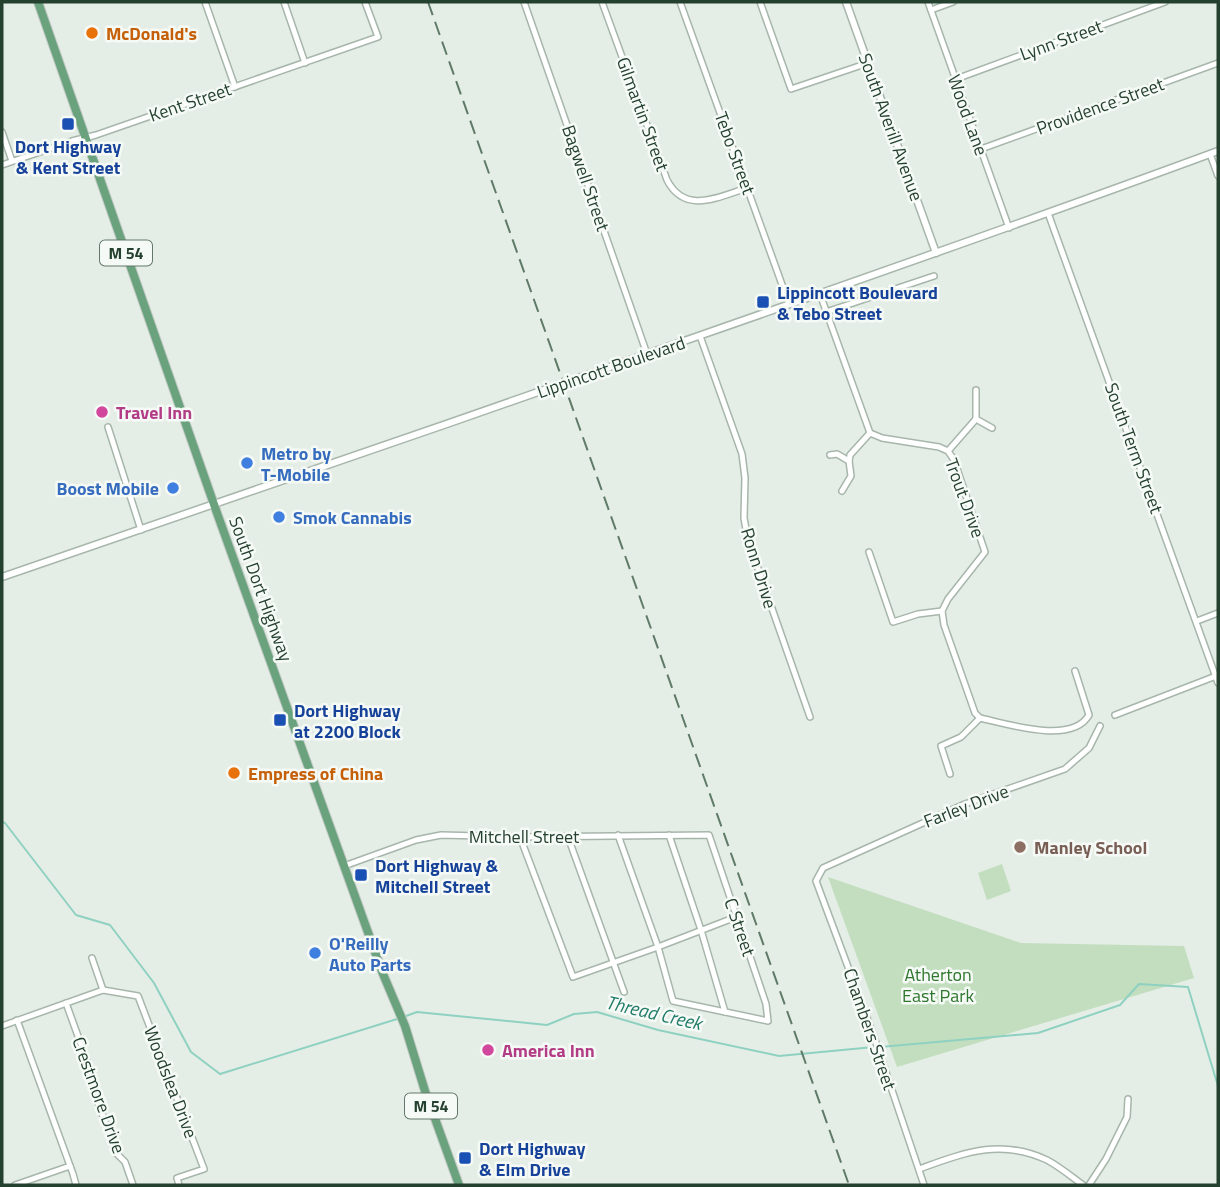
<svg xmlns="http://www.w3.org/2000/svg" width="1220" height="1187" viewBox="0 0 1220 1187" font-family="'Titillium Web',sans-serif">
	<rect width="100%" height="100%" fill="#e5eee6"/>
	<g fill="#c2debf">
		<polygon points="1002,864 1011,891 987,900 978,873"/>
		<polygon points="828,877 1021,943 1184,946 1194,978 897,1067"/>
	</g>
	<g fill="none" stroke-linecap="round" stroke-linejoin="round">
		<g stroke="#8fd1c1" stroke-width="2">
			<polyline points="2,822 5,823 76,915 110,925 154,983 191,1052 220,1074 397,1019"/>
			<polyline points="406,1016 417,1012 547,1025 574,1014 597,1012 658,1030 779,1056 874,1047"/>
			<polyline points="880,1047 1038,1033 1120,1005 1139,984 1188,987 1218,1086"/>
		</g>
		<g stroke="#a7b6ab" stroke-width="8">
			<g id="minor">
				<polyline points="205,2 235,87"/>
				<polyline points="284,2 305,63"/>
				<polyline points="524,2 647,354"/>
				<path d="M602 2 667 180C685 215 718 197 747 188"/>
				<polyline points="680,2 789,304"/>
				<polyline points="760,2 791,89 868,63"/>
				<polyline points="928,2 1009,228"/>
				<polyline points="931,10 953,2"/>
				<polyline points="956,79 1165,2"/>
				<polyline points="2,132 12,161"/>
				<polyline points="981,149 1218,63"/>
				<polyline points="1210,154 1218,176"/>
				<polyline points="2,165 72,141 96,135 378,37 365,2"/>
				<polyline points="1048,213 1218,683"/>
				<path d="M820 294 870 433 882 438 939 447 948 451 954 460 985 552 948 599 942 611 944 625 975 713 980 718C1008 724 1072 745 1089 715L1075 671"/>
				<polyline points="826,312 934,276"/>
				<polyline points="700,336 742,454 745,478 744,518 748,540 810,717"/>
				<polyline points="976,390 976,419"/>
				<polyline points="976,419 992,428"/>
				<polyline points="108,427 141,530"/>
				<polyline points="948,451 976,419"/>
				<polyline points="830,455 837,454 849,461"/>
				<polyline points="842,491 851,476 849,461 850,455 870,433"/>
				<polyline points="869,552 893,622 918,614 942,611"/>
				<polyline points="1197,621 1218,613"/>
				<polyline points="1115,715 1216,676"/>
				<polyline points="950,774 941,746 961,737 980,718"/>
				<polyline points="669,835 701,930 725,1012"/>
				<polyline points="520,837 573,977 658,947 736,917"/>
				<polyline points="568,837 624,992"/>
				<polyline points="344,866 416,840 441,835 520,837 709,835 766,1004 768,1021 673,1001 658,947 618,835"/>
				<polyline points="92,958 103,990"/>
				<polyline points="66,1003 92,1075 90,1081 117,1154 125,1162 133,1185"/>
				<polyline points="17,1020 73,1174 76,1185"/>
				<polyline points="2,1026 103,990 138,996 204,1169 177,1178 179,1185"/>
				<path d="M919 1169C964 1153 1000 1138 1047 1160 1060 1167 1072 1177 1083 1185"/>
				<polyline points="15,1185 70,1166"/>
				<polyline points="924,1185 873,1034 816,881 823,868 965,804 1065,769 1089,748 1100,726"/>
				<polyline points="1089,1185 1106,1159 1127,1117 1128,1099"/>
			</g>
		</g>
		<g stroke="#a7b6ab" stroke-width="9">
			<g id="tertiary">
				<polyline points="846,2 936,253"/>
				<path d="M2 577C231 499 459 420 687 340 865 278 1042 216 1218 151"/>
			</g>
		</g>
		<g stroke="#c2cac4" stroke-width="10">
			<polyline id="primary" points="38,2 217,513 383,974 405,1026 425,1091 459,1185"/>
		</g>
		<use href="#minor" stroke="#fff" stroke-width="5"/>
		<use href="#tertiary" stroke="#fff" stroke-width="6"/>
		<use href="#primary" stroke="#6aa27e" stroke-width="8"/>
		<polyline stroke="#5f7b68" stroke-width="2" stroke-dasharray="14 7" stroke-linecap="butt" points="428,2 849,1185"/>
	</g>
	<g fill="#e8710a" stroke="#f6faf6" stroke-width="2.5">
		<circle cx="92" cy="33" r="7"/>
		<circle cx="234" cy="773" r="7"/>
	</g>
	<g fill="#1a4fb4" stroke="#f6faf6" stroke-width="2.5">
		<rect x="61" y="117" width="14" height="14" rx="3.5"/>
		<rect x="756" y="295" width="14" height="14" rx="3.5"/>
		<rect x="273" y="713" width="14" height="14" rx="3.5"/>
		<rect x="354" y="868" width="14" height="14" rx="3.5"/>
		<rect x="458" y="1151" width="14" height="14" rx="3.5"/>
	</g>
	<g fill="#d1479c" stroke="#f6faf6" stroke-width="2.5">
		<circle cx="102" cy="412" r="7"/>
		<circle cx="488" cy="1050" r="7"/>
	</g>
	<g fill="#3f7fe0" stroke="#f6faf6" stroke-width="2.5">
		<circle cx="247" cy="463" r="7"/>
		<circle cx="173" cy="488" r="7"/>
		<circle cx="279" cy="517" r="7"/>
		<circle cx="315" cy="953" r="7"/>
	</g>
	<circle fill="#8d6e63" stroke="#f6faf6" stroke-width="2.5" cx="1020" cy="847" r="7"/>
	<g text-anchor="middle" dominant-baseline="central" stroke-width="5" stroke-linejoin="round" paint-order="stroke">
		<g fill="#f6faf6" stroke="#63786a" stroke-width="2">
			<rect x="100" y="240.5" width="52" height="25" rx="5"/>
			<rect x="405" y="1093.5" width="52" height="25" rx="5"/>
		</g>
		<g font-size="16" font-weight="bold" fill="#24402e">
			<text x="126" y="253">M 54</text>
			<text x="431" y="1106">M 54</text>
		</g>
		<g font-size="18" font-weight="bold" fill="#c56008" stroke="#f6faf6" text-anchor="start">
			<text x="106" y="33">McDonald's</text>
			<text x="248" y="773">Empress of China</text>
		</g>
		<g font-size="18" fill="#24402e" stroke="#f6faf6">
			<text transform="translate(1061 40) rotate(-20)">Lynn Street</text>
			<text transform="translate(190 102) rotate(-19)">Kent Street</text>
			<text transform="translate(1100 106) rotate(-20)">Providence Street</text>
			<text transform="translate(643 114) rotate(70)">Gilmartin Street</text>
			<text transform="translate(968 115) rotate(70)">Wood Lane</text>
			<text transform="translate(891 127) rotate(70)">South Averill Avenue</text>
			<text transform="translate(735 153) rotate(70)">Tebo Street</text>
			<text transform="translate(586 178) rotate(71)">Bagwell Street</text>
			<text transform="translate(611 367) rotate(-19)">Lippincott Boulevard</text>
			<text transform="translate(1134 448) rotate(70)">South Term Street</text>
			<text transform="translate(965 498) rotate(70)">Trout Drive</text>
			<text transform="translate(759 568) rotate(73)">Ronn Drive</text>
			<text transform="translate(261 589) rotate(70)">South Dort Highway</text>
			<text transform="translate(966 806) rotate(-21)">Farley Drive</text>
			<text x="524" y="836">Mitchell Street</text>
			<text transform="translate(740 927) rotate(71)">C Street</text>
			<text transform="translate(870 1029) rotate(71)">Chambers Street</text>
			<text transform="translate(171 1082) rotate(69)">Woodslea Drive</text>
			<text transform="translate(99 1095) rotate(70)">Crestmore Drive</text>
		</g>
		<g font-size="18" font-weight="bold" fill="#164399" stroke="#f6faf6" text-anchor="start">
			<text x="68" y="146" text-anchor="middle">Dort Highway<tspan x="68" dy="21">&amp; Kent Street</tspan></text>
			<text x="777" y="292">Lippincott Boulevard<tspan x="777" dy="21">&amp; Tebo Street</tspan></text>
			<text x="294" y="710">Dort Highway<tspan x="294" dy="21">at 2200 Block</tspan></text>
			<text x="375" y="865">Dort Highway &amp;<tspan x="375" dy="21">Mitchell Street</tspan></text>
			<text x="479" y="1148">Dort Highway<tspan x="479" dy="21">&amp; Elm Drive</tspan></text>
		</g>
		<g font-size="18" font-weight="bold" fill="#b23c85" stroke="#f6faf6" text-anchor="start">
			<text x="116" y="412">Travel Inn</text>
			<text x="502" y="1050">America Inn</text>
		</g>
		<g font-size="18" font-weight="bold" fill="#366cbe" stroke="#f6faf6" text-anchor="start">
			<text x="261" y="453">Metro by<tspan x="261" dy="21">T-Mobile</tspan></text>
			<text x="159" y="488" text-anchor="end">Boost Mobile</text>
			<text x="293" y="517">Smok Cannabis</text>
			<text x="329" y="943">O'Reilly<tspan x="329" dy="21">Auto Parts</tspan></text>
		</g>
		<g font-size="18" font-weight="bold" fill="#785e54" stroke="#f6faf6" text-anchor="start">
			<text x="1034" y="847">Manley School</text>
		</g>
		<g font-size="18" fill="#2f762f" stroke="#f6faf6">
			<text x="938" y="974">Atherton<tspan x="938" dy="21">East Park</tspan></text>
		</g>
		<g font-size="19" font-style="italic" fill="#1f7b67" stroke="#f6faf6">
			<text transform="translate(654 1012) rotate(13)">Thread Creek</text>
		</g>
	</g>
	<rect width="1220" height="1187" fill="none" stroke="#24402e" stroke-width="7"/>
</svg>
